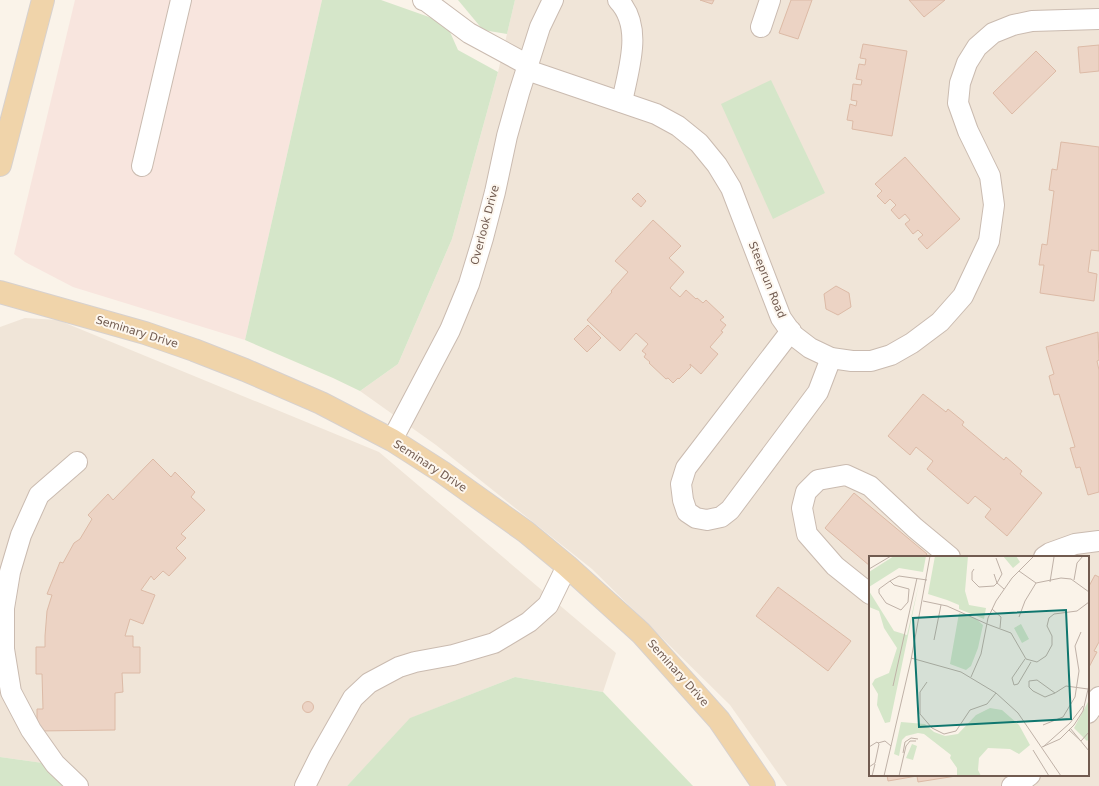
<svg xmlns="http://www.w3.org/2000/svg" width="1099" height="786" viewBox="0 0 1099 786" font-family="'DejaVu Sans',sans-serif">
	<rect width="100%" height="100%" fill="#faf3e9"/>
	<g fill="#f0e5d8" fill-rule="evenodd">
		<path d="M515 0H1099V786H787L730 705 592 569 436 445 360 391 398 364 452 239 498 72ZM870 557H1088V775H870Z"/>
		<polygon points="25,318 58,320 379,452 616,653 603,692 515,677 411,718 347,786 65,786 43,763 0,757 0,327"/>
	</g>
	<polygon fill="#f8e5de" points="75,0 322,0 245,340 73,287 25,262 14,254"/>
	<g fill="#d5e6c9">
		<polygon points="322,0 381,0 446,23 458,50 498,72 452,239 398,364 360,391 333,378 245,340"/>
		<polygon points="458,0 515,0 507,34 483,30"/>
		<polygon points="771,80 825,193 773,219 721,104"/>
		<polygon points="515,677 603,692 693,786 347,786 410,718"/>
		<polygon points="0,757 43,763 65,786 0,786"/>
	</g>
	<g fill="#ecd3c4" stroke="#dcbaa6">
		<polygon points="700,0 714,0 712,4"/>
		<polygon points="791,0 812,0 798,39 779,33"/>
		<polygon points="909,0 945,0 924,17"/>
		<polygon points="863,44 907,51 892,136 852,129 853,121 847,120 850,104 856,106 857,101 851,100 853,84 861,85 862,80 856,79 859,64 865,65 866,59 860,58"/>
		<polygon points="1099,45 1099,71 1080,73 1078,47"/>
		<polygon points="1036,51 1056,71 1012,114 993,93"/>
		<polygon points="1061,142 1099,147 1099,251 1091,250 1088,272 1097,274 1094,301 1040,293 1044,265 1039,265 1042,244 1047,245 1054,191 1049,190 1052,169 1057,170"/>
		<polygon points="905,157 960,219 927,249 918,239 923,235 918,230 913,234 905,224 910,220 905,214 899,219 891,210 896,205 890,199 885,204 877,196 882,191 875,184"/>
		<polygon points="638,193 646,201 641,207 632,199"/>
		<polygon points="653,220 681,246 669,258 684,272 670,288 680,297 686,290 696,299 697,298 703,303 706,300 724,317 720,320 726,325 721,331 723,332 710,347 718,354 701,374 690,364 690,365 691,367 679,379 678,378 673,383 668,378 666,379 649,363 650,362 644,357 646,354 642,351 648,344 636,333 620,351 587,320 612,292 611,291 628,272 615,261"/>
		<polygon points="836,286 849,293 851,307 838,315 826,309 824,294"/>
		<polygon points="588,325 601,338 587,352 574,339"/>
		<polygon points="1098,332 1099,360 1097,361 1099,370 1099,492 1088,495 1080,467 1076,468 1070,448 1075,447 1059,394 1054,395 1049,376 1054,374 1046,347"/>
		<polygon points="923,394 946,412 948,409 964,422 962,425 1004,460 1006,457 1022,471 1020,474 1042,493 1007,536 985,517 991,509 975,496 968,504 927,469 933,461 916,447 910,455 888,436"/>
		<polygon points="153,459 171,477 175,472 195,492 191,497 205,510 181,534 186,538 176,548 186,558 169,576 163,571 154,580 151,576 141,590 155,595 143,624 130,619 125,636 133,636 133,647 140,647 140,673 122,673 123,692 115,693 115,730 37,731 37,709 43,709 42,674 36,674 36,647 45,647 45,636 47,611 52,595 47,594 60,562 63,563 74,543 80,539 92,519 88,515 108,494 113,500"/>
		<polygon points="854,493 927,554 925,557 870,557 870,566 826,529 825,528"/>
		<polygon points="1095,575 1099,577 1099,642 1094,651 1097,652 1088,669 1088,588"/>
		<polygon points="778,587 851,641 828,671 756,616"/>
		<circle cx="308" cy="707" r="5.5"/>
		<polygon points="887,775 956,775 956,776 918,782 917,776 888,781"/>
	</g>
	<g fill="none" stroke-linecap="round" stroke-linejoin="round">
		<g stroke="#cabbb0" stroke-width="22">
			<g id="minor">
				<polyline points="423,0 426,1 469,33 528,65"/>
				<path d="M618 0C644 27 628 70 622 102"/>
				<polyline points="761,27 770,0"/>
				<polyline points="527,70 656,114 678,126 699,143 717,165 731,188 781,318 793,335 810,348 831,358 852,361 871,361 891,355 912,343 940,322 963,296 989,241 994,205 990,176 968,131 958,103 960,83 967,63 977,47 993,33 1013,25 1032,21 1099,19"/>
				<polyline points="142,166 181,0"/>
				<polyline points="791,331 686,468 681,484 683,500 687,512 696,518 707,520 721,517 730,510 818,392 831,358"/>
				<polyline points="392,440 450,330 469,284 483,238 495,192 507,136 519,93 540,27 553,0"/>
				<polyline points="77,462 39,495 21,535 10,572 4,608 4,649 11,692 31,730 55,764 78,786"/>
				<polyline points="1044,557 1050,553 1075,544 1099,541"/>
				<polyline points="870,594 835,566 807,534 802,508 806,492 818,480 846,475 870,486 915,528 950,557"/>
				<polyline points="1088,713 1099,697"/>
				<polyline points="305,786 320,756 353,698 369,683 399,667 415,662 453,655 494,643 529,622 548,605 567,566"/>
				<polyline points="1012,786 1018,784 1030,775"/>
			</g>
		</g>
		<g stroke="#d7d1ce" stroke-width="24">
			<g id="major">
				<polyline points="0,165 43,0"/>
				<polyline points="0,292 145,333 194,350 245,370 321,403 392,440 442,472 526,532 567,566 641,633 719,720 764,786"/>
			</g>
		</g>
		<use href="#minor" stroke="#fff" stroke-width="20"/>
		<use href="#major" stroke="#f0d4aa" stroke-width="22"/>
	</g>
	<g text-anchor="middle" dominant-baseline="central" stroke-width="4" stroke-linejoin="round" paint-order="stroke">
		<g font-size="11" fill="#715b50" stroke="#fdf7ef">
			<text transform="translate(485 225) rotate(-75)">Overlook Drive</text>
			<text transform="translate(767 280) rotate(68)">Steeprun Road</text>
			<text transform="translate(137 332) rotate(17)">Seminary Drive</text>
			<text transform="translate(430 466) rotate(33)">Seminary Drive</text>
			<text transform="translate(678 673) rotate(48)">Seminary Drive</text>
		</g>
	</g>
	<g transform="translate(869 556)">
		<rect width="220" height="220" fill="#faf3e9"/>
		<path d="M25 0H57L54 16 30 12 0 31V16ZM66 0H99L96 35 100 49 117 52 115 63 90 53V49L78 44 59 38ZM134 0H147L151 6 144 12ZM50 27 21 166 16 167 8 149 9 138 3 128 6 123 20 117 28 92 15 72 10 55 0 51V35L25 75 38 79ZM90 57 106 62 114 69 109 92 102 110 97 114 81 108ZM152 68 160 83 153 87 145 72ZM220 144V183L218 185 205 172ZM121 152 133 154 150 169 161 189 150 198 141 193 119 192 110 202 109 214 112 220H88V212L81 202 82 199 55 178 49 177 37 180 33 184 30 200 25 198 32 166 56 168 65 176 76 180 89 178 107 159ZM43 188 48 190 44 204 37 202Z" fill="#d5e6c9"/>
		<path fill="none" stroke="#bfb1a7" stroke-width="1" d="M127 2 133 18 128 27 135 33M0 13 22 0M105 13 103 16V24L110 31 125 30 128 27 125 18M150 15 167 27 192 22 202 23 220 36M205 24 208 7 214 0M21 25 25 29 40 33 39 46 32 54 17 47 10 37V33L21 25 30 20 58 24M181 26 185 1M54 45 78 50 118 68M123 53 132 61 131 72M150 61 156 45 167 27M118 68 142 77 157 103 168 106 177 100 183 89V80L178 70 180 62 185 58 208 55 220 46M65 84 72 49M42 102 92 116 127 137 149 157 192 220M156 103 143 122 145 129 149 128 162 106M102 121 112 98 119 62 127 45 143 22 165 0M58 126 51 136V158L63 172 75 178 87 175 101 154 118 148 127 137M24 130 48 22M186 137 168 124 160 125V131L164 135 176 141 186 137 197 130 219 133M174 169 194 161 206 141 210 115 206 90 212 76M201 172 220 195M200 174 212 185M212 185 220 176M9 187 16 185 22 190M0 191 8 186 10 188 6 207 0 211M173 191 191 183 205 169 214 155 220 129M174 191 201 167 214 150M164 194 180 220M34 197 36 186 42 182 49 183M3 220 6 208M15 220 42 104 61 0M30 220 37 190 41 185H47"/>
		<path fill="#0f766e" fill-opacity="0.15" stroke="#0f766e" stroke-width="2" d="M197 54 202 163 50 171 44 62Z"/>
		<rect width="220" height="220" fill="none" stroke="#715b50" stroke-width="2"/>
	</g>
</svg>
